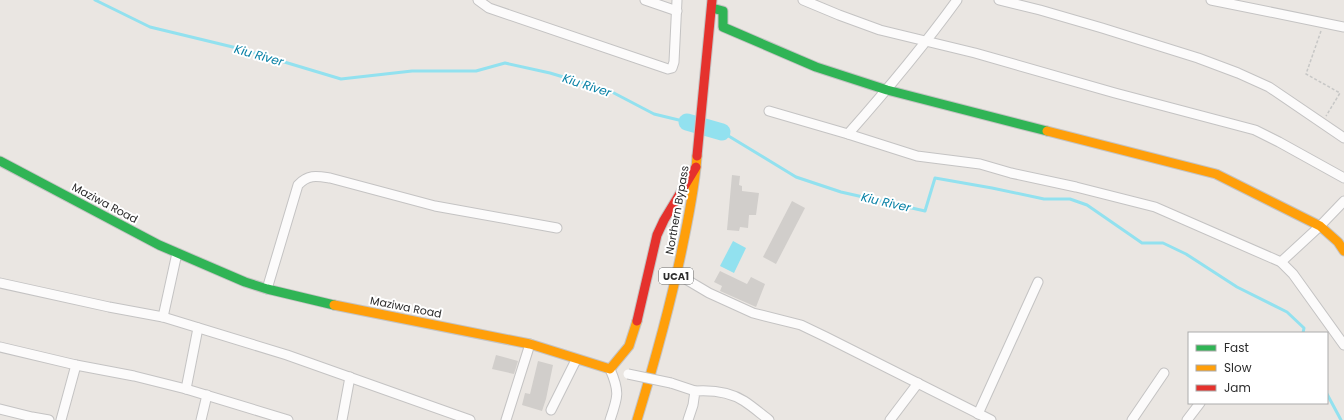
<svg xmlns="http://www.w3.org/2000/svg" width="1344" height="420" viewBox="0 0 1344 420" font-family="Poppins,sans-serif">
	<rect width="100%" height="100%" fill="#eae6e2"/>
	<polygon fill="#92e1ef" points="733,241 746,248 734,273 720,266"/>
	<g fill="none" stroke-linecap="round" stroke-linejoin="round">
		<g stroke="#92e1ef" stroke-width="3">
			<polyline points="95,0 150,27 241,49 341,79 412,71 476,71 505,63 550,73 580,82 612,92 654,114 687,122"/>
			<polyline points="722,132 796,177 841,192 925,211 935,178 992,188 1044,199 1070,199 1087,205 1142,243 1163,243 1186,254 1237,287 1287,312 1304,328 1303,333"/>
			<polyline points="1327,394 1341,420"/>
		</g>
		<polyline stroke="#92e1ef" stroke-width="17" points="687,122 722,132"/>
	</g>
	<g fill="#d1cecb">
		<polygon points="732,175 740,176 739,185 742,186 742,191 759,193 756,215 749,215 748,228 740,227 739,231 727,230"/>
		<polygon points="792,201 805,208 776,264 763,257"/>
		<polygon points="720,271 747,284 751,277 765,284 756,307 720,291 722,286 714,282"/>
		<polygon points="496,355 518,361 514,374 492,369"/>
		<polygon points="538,361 553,365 546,399 542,411 522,405 525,393 530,394"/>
	</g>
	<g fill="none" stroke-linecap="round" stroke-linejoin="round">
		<g stroke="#c4c3c3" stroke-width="11">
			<g id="street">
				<polyline points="478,0 489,8 668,69 672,68 674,62 677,0"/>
				<polyline points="645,0 677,11"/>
				<polyline points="803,0 839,15 880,30 975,53 1115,93 1255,130 1279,142 1344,178"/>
				<polyline points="999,0 1040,10 1102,28 1198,58 1238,73 1269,87 1344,138"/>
				<polyline points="1211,0 1344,27"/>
				<polyline points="769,111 848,134 917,156 980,164 1011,173 1076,187 1155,207 1281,262 1293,274 1344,345"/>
				<path d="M848 134C886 91 923 47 957 0"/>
				<polyline points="1281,262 1320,226 1344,201"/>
				<polyline points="677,274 709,293 753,313 801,325 826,337 991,420"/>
				<polyline points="0,283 109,307 163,317 287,355 470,420"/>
				<path d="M267 289 298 185C308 174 317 176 330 178L435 206 557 228"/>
				<polyline points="163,317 177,253"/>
				<polyline points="0,347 76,365 134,376 186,389 288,420"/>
				<path d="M610 369C620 392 618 397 610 420"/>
				<polyline points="671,383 695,391"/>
				<polyline points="186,389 198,328"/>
				<polyline points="0,409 32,417 49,420"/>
				<polyline points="551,410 576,360"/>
				<polyline points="978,414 1038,282"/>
				<polyline points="61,420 76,365"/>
				<polyline points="201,420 207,395"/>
				<polyline points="342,420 350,377"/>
				<polyline points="506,420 530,344"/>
				<path d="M688 420 693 405 695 391C711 390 730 392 744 401 752 406 761 414 769 420"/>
				<polyline points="890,420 918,383"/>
				<polyline points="1132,420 1164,373"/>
				<polyline points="1187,420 1200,403"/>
			</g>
		</g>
		<g stroke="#c4c3c3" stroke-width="11">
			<g id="fast">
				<polyline points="712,8 723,11 723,27 816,67 887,90 1047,131"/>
				<polyline points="0,161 159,245 245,282 267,289 334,305"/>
			</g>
		</g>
		<g stroke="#c4c3c3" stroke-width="11">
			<g id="slow">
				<polyline points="1047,131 1216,174 1320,226 1338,242 1344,251"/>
				<polyline points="334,305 530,344 610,369 629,346 637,321"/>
				<path d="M637 420C654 364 670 307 682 249 688 219 695 188 697 156"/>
			</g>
		</g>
		<g stroke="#c4c3c3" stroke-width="11">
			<g id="jam">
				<polyline points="697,156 712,0"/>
				<polyline points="637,321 657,235 664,220 696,167"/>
			</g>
		</g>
		<polyline stroke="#c7c7c6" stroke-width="1.5" stroke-dasharray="3 2" stroke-linecap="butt" points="1321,31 1306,74 1340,93 1326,116"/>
		<use href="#street" stroke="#fcfbfb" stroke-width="9"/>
		<use href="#fast" stroke="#30b455" stroke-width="9"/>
		<use href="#slow" stroke="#ff9f0a" stroke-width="9"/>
		<use href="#jam" stroke="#e5322d" stroke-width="9"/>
		<g stroke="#c4c3c3" stroke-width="11" stroke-linecap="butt">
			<polyline id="street-bridge" points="628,374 671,383"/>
		</g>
		<use href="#street-bridge" stroke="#fcfbfb" stroke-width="9"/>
	</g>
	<g text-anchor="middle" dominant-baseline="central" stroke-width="4" stroke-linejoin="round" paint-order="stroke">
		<rect fill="#fff" stroke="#6b6b6b" stroke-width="1" x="659" y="268" width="34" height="16" rx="3"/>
		<g font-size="10" font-weight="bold" fill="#2c2c2c">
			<text x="676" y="276">UCA1</text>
		</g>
		<g font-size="11" fill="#2c2c2c" stroke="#fff">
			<text transform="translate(105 203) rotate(28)">Maziwa Road</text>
			<text transform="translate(677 210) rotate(-80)">Northern Bypass</text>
			<text transform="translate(406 307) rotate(11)">Maziwa Road</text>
		</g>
		<g font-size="12" font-style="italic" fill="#0780a5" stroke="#fff">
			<text transform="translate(259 55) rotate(16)">Kiu River</text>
			<text transform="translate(587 85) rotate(18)">Kiu River</text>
			<text transform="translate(886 202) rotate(13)">Kiu River</text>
		</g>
	</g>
	<rect x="1188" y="332" width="140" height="72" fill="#ffffff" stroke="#ababab"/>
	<rect x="1196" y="345" width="20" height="6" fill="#30b455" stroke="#ababab"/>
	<text x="1224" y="352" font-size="12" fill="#2c2c2c">Fast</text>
	<rect x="1196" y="365" width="20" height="6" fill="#ff9f0a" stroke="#ababab"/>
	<text x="1224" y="372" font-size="12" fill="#2c2c2c">Slow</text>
	<rect x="1196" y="385" width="20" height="6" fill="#e5322d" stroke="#ababab"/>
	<text x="1224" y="392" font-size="12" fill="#2c2c2c">Jam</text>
</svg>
